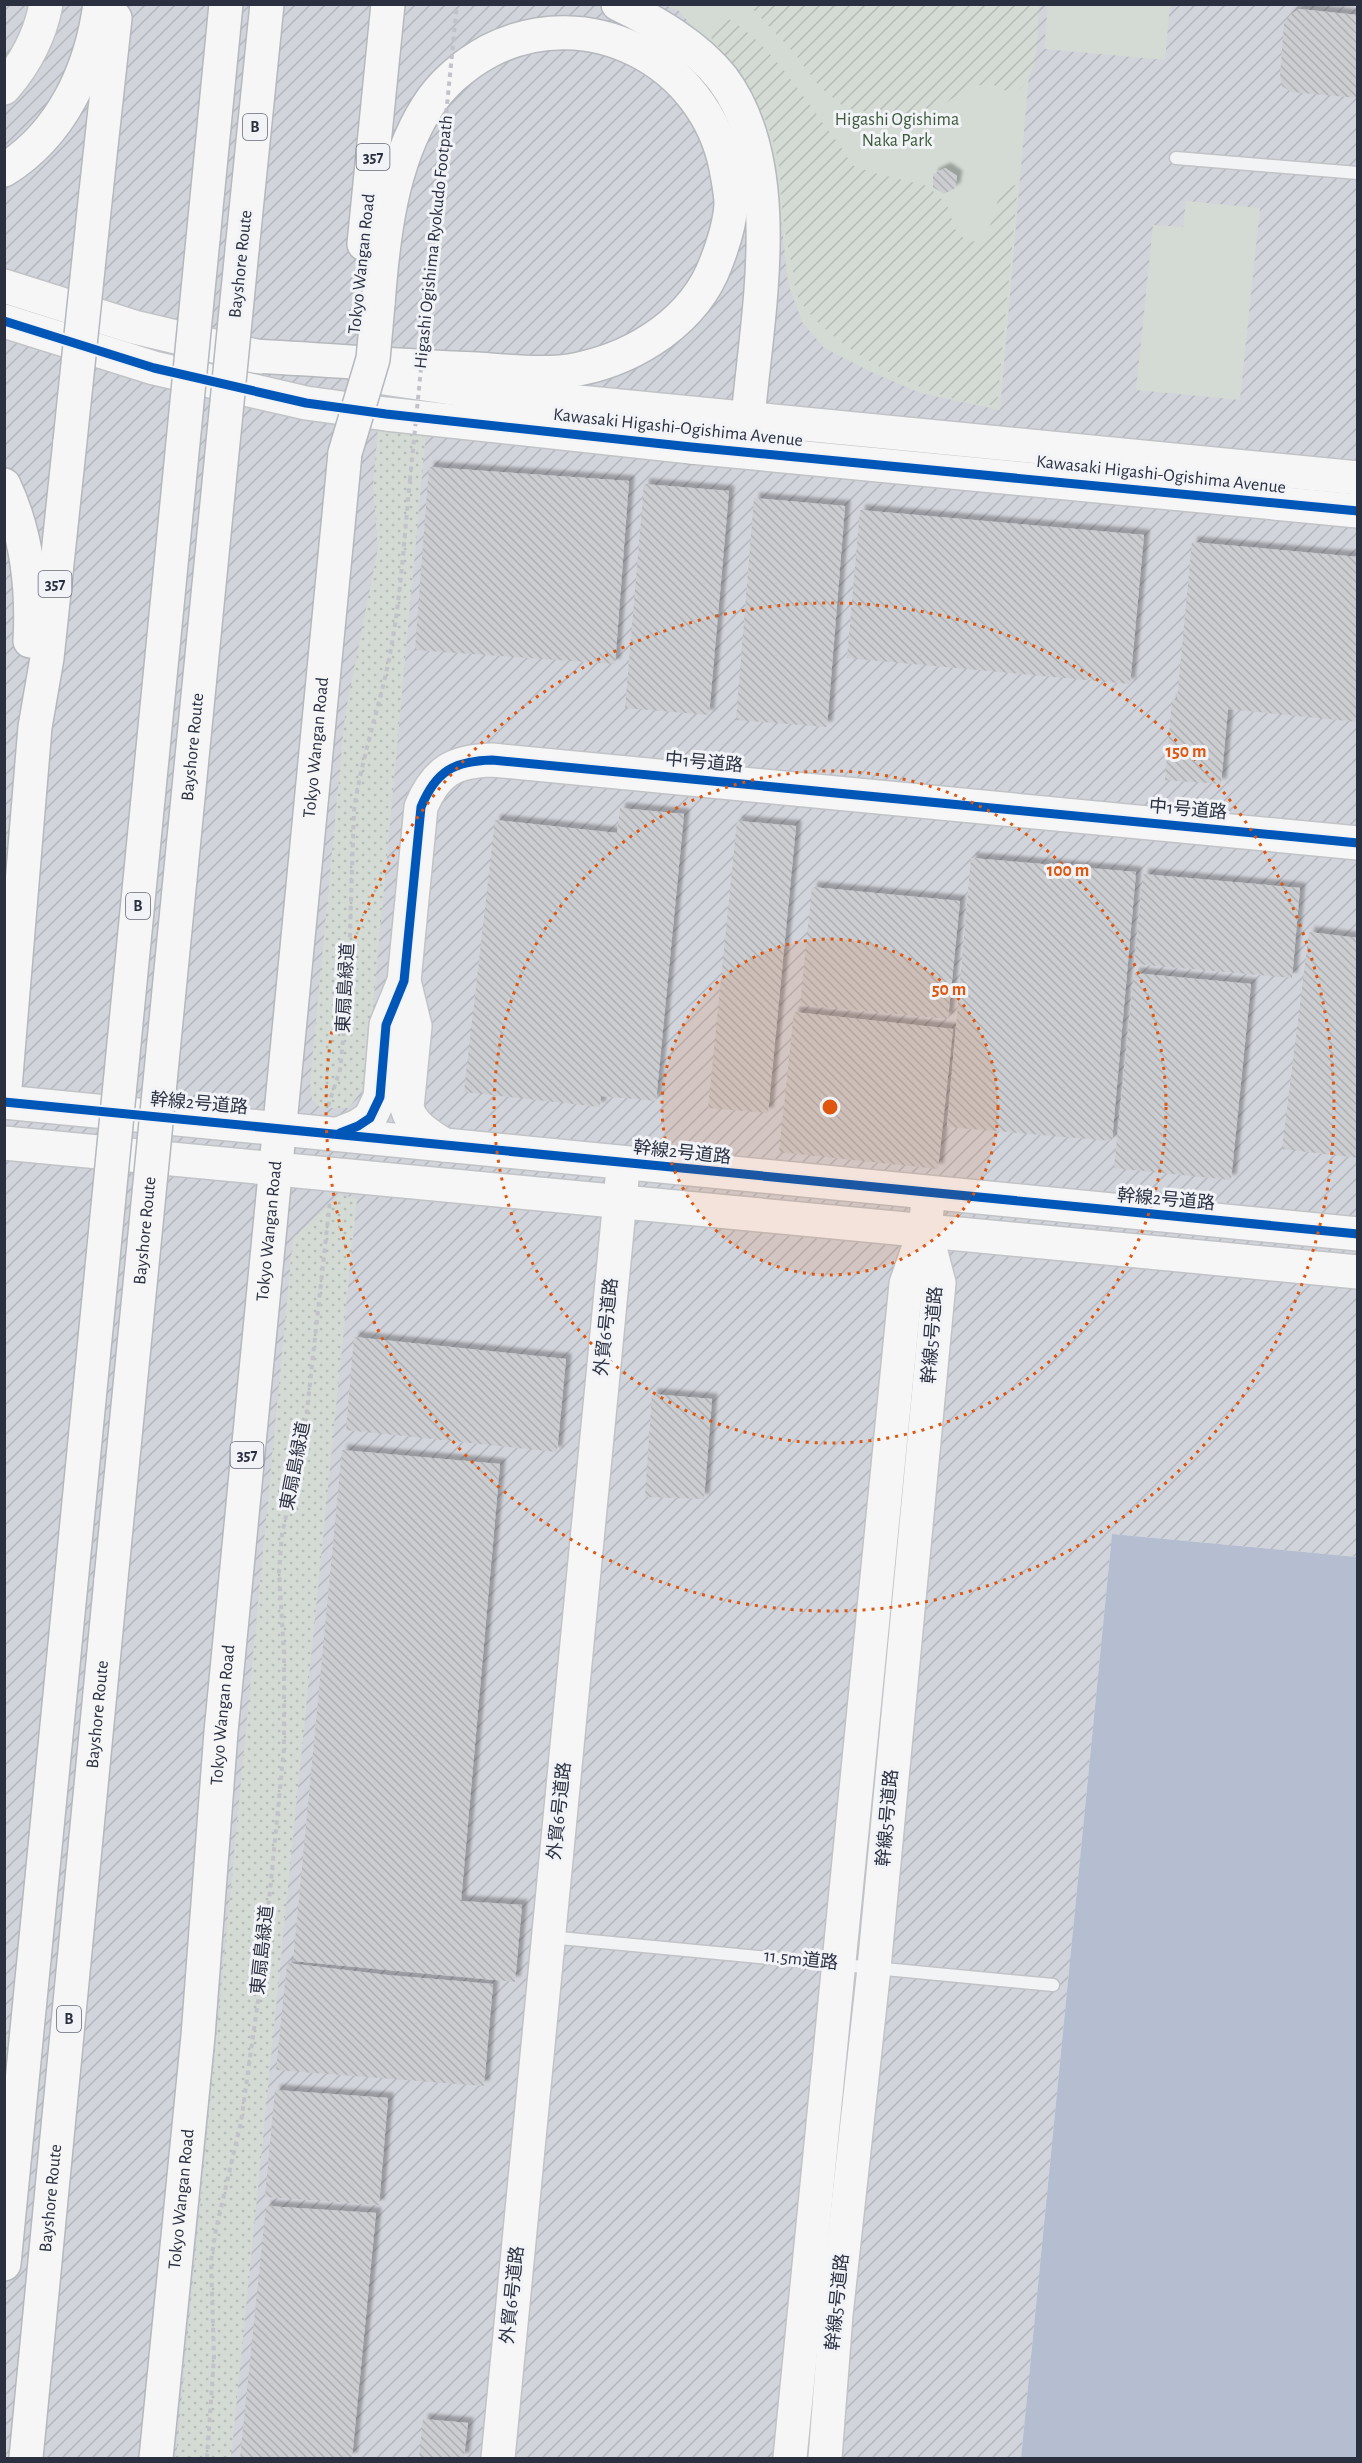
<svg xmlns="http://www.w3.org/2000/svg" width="1362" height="2463" viewBox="0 0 1362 2463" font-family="'Alegreya Sans','Noto Sans JP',sans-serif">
	<defs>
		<pattern id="industrial-furrows" width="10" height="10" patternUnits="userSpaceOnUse" patternTransform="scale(1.5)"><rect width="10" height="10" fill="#d2d4db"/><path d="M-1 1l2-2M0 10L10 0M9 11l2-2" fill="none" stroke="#b4b6bd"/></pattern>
		<pattern id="grass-dots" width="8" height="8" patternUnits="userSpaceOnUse" patternTransform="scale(1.5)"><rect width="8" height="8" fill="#d3dbd4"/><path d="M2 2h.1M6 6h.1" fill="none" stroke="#b5bcb7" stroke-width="1.8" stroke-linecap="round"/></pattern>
		<pattern id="garden-furrows" width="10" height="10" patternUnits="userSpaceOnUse" patternTransform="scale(1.5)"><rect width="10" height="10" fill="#d3dbd4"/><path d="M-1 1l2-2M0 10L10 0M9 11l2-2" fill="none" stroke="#b5bcb7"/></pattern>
		<pattern id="building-back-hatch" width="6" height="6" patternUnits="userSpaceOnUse" patternTransform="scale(1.5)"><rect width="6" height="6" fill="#cbcdd0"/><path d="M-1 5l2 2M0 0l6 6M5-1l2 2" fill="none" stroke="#aeb0b4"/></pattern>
		<filter id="shadow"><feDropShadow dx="5.5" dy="-5.5" stdDeviation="1.5" flood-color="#0004"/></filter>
	</defs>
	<rect width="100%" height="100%" fill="#e3e5e8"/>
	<polygon fill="url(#industrial-furrows)" points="5,5 1357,5 1357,1557 1112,1534 1021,2458 5,2458"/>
	<g fill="url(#grass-dots)">
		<polygon points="378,426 426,433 366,1084 349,1108 321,1108 312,1100 310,1083 345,715 378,548 373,486"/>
		<polygon points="340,1195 357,1198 231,2458 176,2458 293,1238"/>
	</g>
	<g fill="#d3dbd4">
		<polygon points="665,5 1035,5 1000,410 920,393 869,371 824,348 802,322 788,284 775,162 744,85 679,11"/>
		<polygon points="1048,5 1170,5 1165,60 1044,49"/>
		<polygon points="1186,201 1260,208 1240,400 1136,390 1153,225 1183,227"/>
	</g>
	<g fill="url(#garden-furrows)">
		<path d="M749 5H1039C1036 33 1042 79 1013 94L991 84 971 86 938 108 916 114 872 113 844 107 819 86 795 54Z"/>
		<path d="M725 17C763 37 795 85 820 119 832 137 842 144 851 165L874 173 928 186 947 205 957 234 970 242 986 239 1002 187 1018 185 997 405C940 408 826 347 798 297 794 290 794 279 793 270 789 252 785 234 783 216 781 200 781 183 779 166 770 112 742 77 709 35L714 22Z"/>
	</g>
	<polygon fill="#b4bed0" points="1112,1534 1357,1557 1357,2458 1021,2458"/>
	<g fill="url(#building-back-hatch)" filter="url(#shadow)">
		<polygon points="1299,9 1358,15 1358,98 1291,92 1282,86 1280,76 1284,24 1290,15"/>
		<polygon points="945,168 957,176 955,188 944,194 933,187 933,174"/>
		<polygon points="429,467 629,481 615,664 415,650"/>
		<polygon points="644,484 729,491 709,715 625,708"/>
		<polygon points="754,498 845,506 827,727 736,720"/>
		<polygon points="860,510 1144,535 1130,684 847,658"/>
		<polygon points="1192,542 1358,557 1358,722 1228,709 1221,784 1165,780 1172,700 1177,700"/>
		<polygon points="620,808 684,814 656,1101 601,1096 600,1107 464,1092 495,820 617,833"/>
		<polygon points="737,821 796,826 768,1113 708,1108"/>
		<polygon points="971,858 1136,872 1112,1141 947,1127"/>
		<polygon points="1143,874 1300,888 1292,978 1134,964"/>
		<polygon points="812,887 960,901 948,1019 800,1005"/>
		<polygon points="1309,932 1358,938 1358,1158 1282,1149"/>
		<polygon points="1134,973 1251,984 1231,1180 1114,1168"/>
		<polygon points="794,1012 953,1029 938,1169 779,1152"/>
		<polygon points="354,1337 566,1359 557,1452 346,1430"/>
		<polygon points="652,1394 712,1399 704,1499 645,1497"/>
		<polygon points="342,1450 500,1464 461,1901 522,1905 515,1982 293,1961"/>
		<polygon points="287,1963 387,1975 493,1984 484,2086 276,2070"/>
		<polygon points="275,2090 388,2098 379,2205 265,2197"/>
		<polygon points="266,2206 376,2213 352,2458 240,2458"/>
		<polygon points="423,2419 468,2423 464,2458 419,2458"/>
	</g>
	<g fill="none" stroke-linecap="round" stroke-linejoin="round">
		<g stroke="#c1c3c6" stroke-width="15">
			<g id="lane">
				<polyline points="1176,158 1358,173"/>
				<polyline points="549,1937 1053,1985"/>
			</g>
		</g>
		<g stroke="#c1c3c6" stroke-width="36">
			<g id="secondary">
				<path d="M4 88C25 64 40 36 46 4"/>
				<polyline points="4,286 134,327 260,357"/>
				<polyline points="4,321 154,368 306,403 386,414 691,447 1358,511"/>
				<polyline points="364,375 465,390 568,401 1358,478"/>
				<path d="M404 981 415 1026 407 1108C412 1126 429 1135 444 1145"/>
				<polyline points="4,1102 1358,1234"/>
				<path d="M338 1134 358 1126 370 1118 380 1097 386 1025 404 981 421 807C436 771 454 761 492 760L1358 843"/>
				<polyline points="4,1143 1358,1272"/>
				<polyline points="498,2458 622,1179"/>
				<polyline points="790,2458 906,1284 925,1229 927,1210"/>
				<polyline points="825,2458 836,2315 874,1968 939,1283 925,1229"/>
			</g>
		</g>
		<g stroke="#b5b8bc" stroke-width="36">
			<g id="highway">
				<path d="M618 4C655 22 696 45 722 78 788 165 757 316 748 418L691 447"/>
				<path d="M4 170C62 134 91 70 100 4"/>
				<polyline points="96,192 115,18"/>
				<polyline points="203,239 226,4"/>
				<polyline points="364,244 388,4"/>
				<polyline points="242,250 267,4"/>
				<path d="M254 356C328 360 403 366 477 369 510 371 547 376 579 369 637 357 695 320 716 263 723 245 730 224 731 204 731 193 728 180 726 168 705 61 588 0 489 51 465 64 441 84 427 107 391 164 383 238 378 304"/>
				<path d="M4 485C27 534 33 587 30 641"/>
				<polyline points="4,1100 35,727 47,658 70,441"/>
				<polyline points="4,2264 72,1573"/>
				<path id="s1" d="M26 2458 111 1579"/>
				<path id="s2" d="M156 2458 198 2036 221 1732 345 453"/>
			</g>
		</g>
		<g stroke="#c2c3c8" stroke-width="4" stroke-dasharray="4.5 4.5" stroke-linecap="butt">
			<path d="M328 1106 340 1070 348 991 354 811C361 758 380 707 390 654 401 597 404 538 410 480"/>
			<polyline points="207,2458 214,2357 211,2261 216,2229 241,2122 262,1972 284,1748 284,1653 279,1572 282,1534 305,1429 330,1201"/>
		</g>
		<use href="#lane" stroke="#f2f3f5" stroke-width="12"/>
		<use href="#secondary" stroke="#f6f6f7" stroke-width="33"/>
		<use href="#highway" stroke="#f6f6f7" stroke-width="33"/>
		<g stroke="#b5b8bc" stroke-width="36" stroke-linecap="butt">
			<g id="highway-bridge">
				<polyline points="70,441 96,192"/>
				<polyline points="345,453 373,359 378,304"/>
				<polyline points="72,1573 203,239"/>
				<path id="s3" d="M111 1579 242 250"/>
			</g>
		</g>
		<polyline stroke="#c2c3c8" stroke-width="4" stroke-dasharray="4.5 4.5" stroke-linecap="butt" points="410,480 457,4"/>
		<use href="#highway-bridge" stroke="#f6f6f7" stroke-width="33"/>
		<g stroke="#f1f3f7" stroke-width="13">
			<g id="cycleway">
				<polyline points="4,321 154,368 306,403 386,414 691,447 1358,511"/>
				<polyline points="4,1102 1358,1234"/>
				<path d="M340 1133 358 1126 370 1118 380 1097 386 1025 404 981 421 807C436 771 454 761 492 760L1358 843"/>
			</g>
		</g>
		<use href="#cycleway" stroke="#0057b8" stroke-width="9"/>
	</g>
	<circle cx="830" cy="1107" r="168" fill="#df570f" fill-opacity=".12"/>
	<g fill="none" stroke="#df570f" stroke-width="3" stroke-dasharray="3 6">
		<circle cx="830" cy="1107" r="168"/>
		<circle cx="830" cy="1107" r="336"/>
		<circle cx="830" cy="1107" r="504"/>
	</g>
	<g text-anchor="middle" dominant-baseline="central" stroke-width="6" stroke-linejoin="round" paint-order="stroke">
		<g fill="#f1f3f7" stroke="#666a77" stroke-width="1.5">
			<rect x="243" y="114" width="24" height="26" rx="4.5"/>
			<rect x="356.5" y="144" width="33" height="26" rx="4.5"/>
			<rect x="38.5" y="571" width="33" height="26" rx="4.5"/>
			<rect x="126" y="893" width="24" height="26" rx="4.5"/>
			<rect x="230.5" y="1442" width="33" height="26" rx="4.5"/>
			<rect x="57" y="2006" width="24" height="26" rx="4.5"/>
		</g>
		<g font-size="16" font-weight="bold" fill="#2b3040">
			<text x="255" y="127">B</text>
			<text x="373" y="157">357</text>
			<text x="55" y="584">357</text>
			<text x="138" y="906">B</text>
			<text x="247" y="1455">357</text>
			<text x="69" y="2019">B</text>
		</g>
		<g font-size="18" fill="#3c5a3a" stroke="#f1f3f7">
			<text x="897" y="120">Higashi Ogishima<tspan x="897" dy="21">Naka Park</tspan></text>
		</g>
		<g font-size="18" fill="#2b3040" stroke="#f1f3f7">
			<text transform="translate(434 242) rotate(-84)">Higashi Ogishima Ryokudo Footpath</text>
			<text transform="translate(241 264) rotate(-84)">Bayshore Route</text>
			<text transform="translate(362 264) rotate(-84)">Tokyo Wangan Road</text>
			<text transform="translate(678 428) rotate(6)">Kawasaki Higashi-Ogishima Avenue</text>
			<text transform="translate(1161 475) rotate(6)">Kawasaki Higashi-Ogishima Avenue</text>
			<text stroke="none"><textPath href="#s2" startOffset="1718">Tokyo Wangan Road</textPath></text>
			<text stroke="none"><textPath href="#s3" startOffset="836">Bayshore Route</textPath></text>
			<text transform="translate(704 763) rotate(5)">中1号道路</text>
			<text transform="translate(1188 810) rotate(5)">中1号道路</text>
			<text transform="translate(346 988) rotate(-87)">東扇島緑道</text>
			<text transform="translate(199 1104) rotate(5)">幹線2号道路</text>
			<text transform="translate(682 1153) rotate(6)">幹線2号道路</text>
			<text transform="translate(1166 1200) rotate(5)">幹線2号道路</text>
			<text stroke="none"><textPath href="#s3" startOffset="350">Bayshore Route</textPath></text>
			<text stroke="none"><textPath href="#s2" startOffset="1232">Tokyo Wangan Road</textPath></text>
			<text transform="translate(607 1327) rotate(-84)">外貿6号道路</text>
			<text transform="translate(933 1335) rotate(-86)">幹線5号道路</text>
			<text transform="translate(296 1466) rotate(-79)">東扇島緑道</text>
			<text stroke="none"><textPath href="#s1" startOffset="747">Bayshore Route</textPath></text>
			<text stroke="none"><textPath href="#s2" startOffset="746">Tokyo Wangan Road</textPath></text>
			<text transform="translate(560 1811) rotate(-84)">外貿6号道路</text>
			<text transform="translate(888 1818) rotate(-85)">幹線5号道路</text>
			<text transform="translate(263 1950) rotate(-84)">東扇島緑道</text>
			<text transform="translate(801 1960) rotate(6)">11.5m道路</text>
			<text stroke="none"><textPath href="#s1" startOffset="261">Bayshore Route</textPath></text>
			<text stroke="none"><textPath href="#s2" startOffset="260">Tokyo Wangan Road</textPath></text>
			<text transform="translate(513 2295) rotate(-84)">外貿6号道路</text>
			<text transform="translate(838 2302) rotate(-84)">幹線5号道路</text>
		</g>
	</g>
	<circle cx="830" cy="1107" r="9" fill="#df570f" stroke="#f1f3f7" stroke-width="3"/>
	<g font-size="18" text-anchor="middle" font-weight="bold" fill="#df570f" stroke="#f1f3f7" stroke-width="6" stroke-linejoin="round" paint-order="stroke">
		<text x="1186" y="757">150 m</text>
		<text x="1068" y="876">100 m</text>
		<text x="949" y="995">50 m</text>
	</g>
	<rect width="1362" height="2463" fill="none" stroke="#2b3040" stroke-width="12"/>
</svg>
